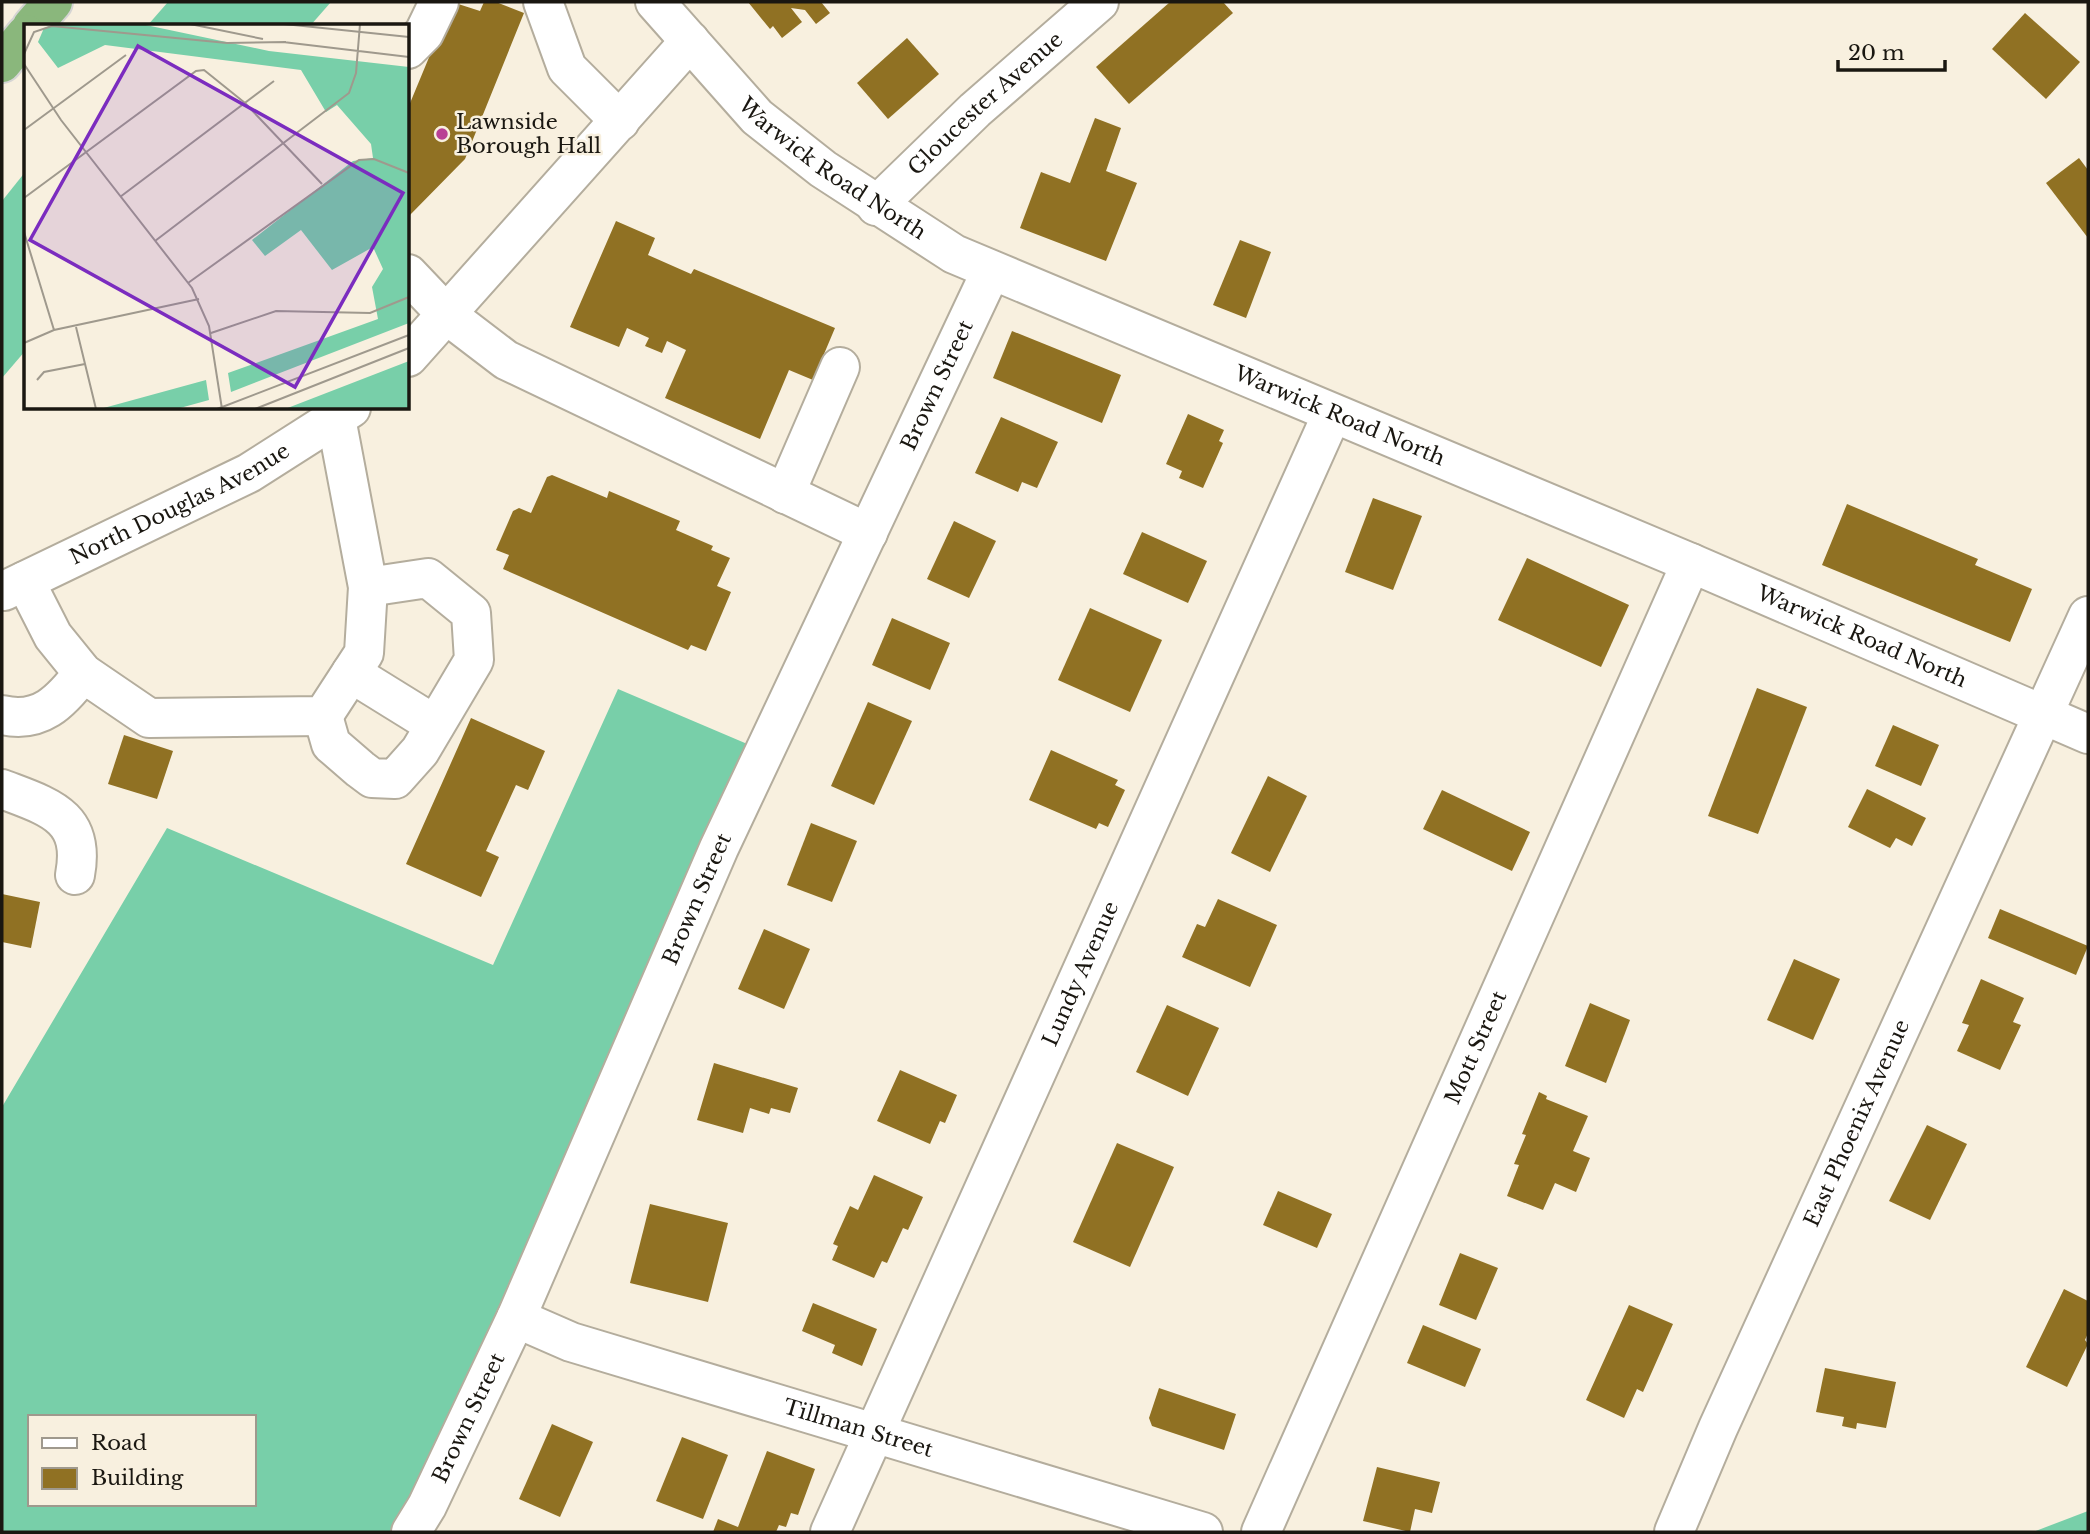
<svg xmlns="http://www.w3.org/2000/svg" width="2090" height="1534" viewBox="0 0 2090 1534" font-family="'Libre Baskerville',serif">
	<rect width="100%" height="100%" fill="#f8f0df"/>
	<g fill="#78cfa9" fill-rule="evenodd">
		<polygon points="168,2 331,2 310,26 147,26"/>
		<polygon points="26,171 26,350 2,378 2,201"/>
		<path d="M618 689 752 746 419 1532H2V1107L167 828 493 965ZM30 1417H254V1504H30Z"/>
		<polygon points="2088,1511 2088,1532 2033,1532"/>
	</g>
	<g fill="#907123">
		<polygon points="452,2 480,11 484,2 496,2 524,13 465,159 408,217 408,108"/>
		<polygon points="748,2 821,2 830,13 816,24 805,10 791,8 802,22 782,38 773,26 770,29"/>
		<polygon points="1170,2 1223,2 1233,13 1129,104 1096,67"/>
		<polygon points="2025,13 2080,62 2046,99 1992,49"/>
		<polygon points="907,38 939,74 888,119 857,83"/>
		<polygon points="1095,118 1121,128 1106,171 1137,183 1106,261 1020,228 1041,172 1070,183"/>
		<polygon points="2079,158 2088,170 2088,238 2046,183"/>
		<polygon points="616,221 655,238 648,255 691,274 694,269 835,328 813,380 789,370 760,439 665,398 686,350 667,341 662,353 645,346 649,338 627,328 619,347 570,327"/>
		<polygon points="1240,240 1271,252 1246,318 1213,305"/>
		<polygon points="1012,331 1121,375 1102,423 993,378"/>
		<polygon points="1188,414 1224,430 1219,441 1223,443 1203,488 1179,478 1182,471 1166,464"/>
		<polygon points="1001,417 1058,442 1037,488 1022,482 1018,492 975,473"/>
		<polygon points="552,475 607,498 609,491 680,521 676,530 713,546 711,550 730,558 717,586 731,592 706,651 691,645 688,650 503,569 509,555 496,550 513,511 519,508 531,513 547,477"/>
		<polygon points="1373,498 1422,516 1393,590 1345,572"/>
		<polygon points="1847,504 1978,559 1975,565 2032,589 2010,642 1822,565"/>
		<polygon points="954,521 996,541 969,598 927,579"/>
		<polygon points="1142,532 1207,561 1188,603 1123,574"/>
		<polygon points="1527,558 1629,605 1601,667 1498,620"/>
		<polygon points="1090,608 1162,640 1130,712 1058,680"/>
		<polygon points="892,618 950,643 930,690 872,665"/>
		<polygon points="1757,688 1807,707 1758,834 1708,816"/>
		<polygon points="868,702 912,721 874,805 831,786"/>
		<polygon points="471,718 545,751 528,790 516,785 486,851 499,857 481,897 406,864"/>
		<polygon points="1893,725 1939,745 1921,786 1875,766"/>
		<polygon points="124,735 173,751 157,799 108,784"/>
		<polygon points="1051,750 1118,780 1115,785 1125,790 1108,827 1099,823 1096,829 1029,800"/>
		<polygon points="1268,776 1307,796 1270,872 1231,853"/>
		<polygon points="1867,789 1926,818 1912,846 1896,838 1890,848 1848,827"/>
		<polygon points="1442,790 1530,832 1512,871 1423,829"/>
		<polygon points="811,823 857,841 832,902 787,885"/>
		<polygon points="2,894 40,902 31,948 2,942"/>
		<polygon points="1218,899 1277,925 1250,987 1182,957 1197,924 1205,927"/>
		<polygon points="2000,909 2088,946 2076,975 1988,938"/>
		<polygon points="764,929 810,949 784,1009 738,989"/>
		<polygon points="1794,959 1840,979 1813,1040 1767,1020"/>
		<polygon points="1981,979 2024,998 2013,1022 2021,1025 2000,1070 1957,1051 1969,1025 1962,1023"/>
		<polygon points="1590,1003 1630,1020 1606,1083 1565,1066"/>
		<polygon points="1167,1005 1219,1028 1188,1096 1136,1072"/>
		<polygon points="714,1063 798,1088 790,1113 771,1108 769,1114 750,1108 743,1133 697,1120"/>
		<polygon points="900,1070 957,1095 945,1123 940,1121 930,1144 877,1121"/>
		<polygon points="1539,1092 1547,1096 1546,1099 1588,1116 1573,1151 1590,1158 1576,1192 1555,1183 1543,1210 1507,1196 1519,1165 1514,1164 1526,1135 1522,1134"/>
		<polygon points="1927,1125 1967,1144 1930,1220 1889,1201"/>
		<polygon points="1117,1143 1174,1167 1130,1267 1073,1242"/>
		<polygon points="874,1175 923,1197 908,1230 903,1228 887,1263 882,1261 874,1278 832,1260 838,1246 833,1244 850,1206 858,1210"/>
		<polygon points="1278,1191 1332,1214 1317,1248 1263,1225"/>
		<polygon points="650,1204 728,1223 708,1302 630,1283"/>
		<polygon points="1460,1253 1498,1268 1476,1320 1439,1305"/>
		<polygon points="2064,1289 2088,1301 2088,1333 2085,1340 2088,1344 2067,1387 2026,1367"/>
		<polygon points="813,1303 877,1329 862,1366 832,1353 835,1345 802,1331"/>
		<polygon points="1629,1305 1673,1324 1643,1392 1637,1389 1624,1418 1586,1400"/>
		<polygon points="1423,1325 1481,1349 1465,1387 1407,1363"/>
		<polygon points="1825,1368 1896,1382 1886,1428 1857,1423 1856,1429 1842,1426 1844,1417 1816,1412"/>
		<polygon points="1159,1388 1236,1414 1224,1450 1152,1426 1149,1418"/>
		<polygon points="552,1424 593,1442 560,1517 519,1499"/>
		<polygon points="682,1437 728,1455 703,1519 656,1501"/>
		<polygon points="767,1451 815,1469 798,1515 791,1513 786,1527 779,1525 776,1532 713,1532 718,1519 738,1527"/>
		<polygon points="1377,1467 1440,1482 1432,1513 1415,1509 1410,1532 1363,1521"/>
	</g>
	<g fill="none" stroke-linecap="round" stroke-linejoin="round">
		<g stroke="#b4ad9d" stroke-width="42">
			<g id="minor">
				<polyline points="543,2 567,68 620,121"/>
				<path id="s1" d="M655 2 757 117 823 169 954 254 1691 563 2088 734"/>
				<polyline points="408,49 424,33 439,2"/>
				<path id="s2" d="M876 206 975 110 1099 2"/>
				<polyline points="408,274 447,315 506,360 868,533"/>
				<polyline points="408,357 690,41"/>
				<polyline points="785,494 840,367"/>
				<polyline points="25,581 53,636 83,673 149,718 323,716 364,653 368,587 336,418"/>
				<path id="s3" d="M4 591 249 473 351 408"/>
				<polyline points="351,673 435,725"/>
				<path d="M2 715C40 724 61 702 83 673"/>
				<polyline points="323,716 331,744 360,769 372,778 395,779 420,751 474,660 471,613 428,578 368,587"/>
				<path d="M2 789C49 807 86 816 75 875"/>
				<path id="s4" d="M516 1318 571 1342 1203 1532"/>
				<path id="s5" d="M411 1532 427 1506 516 1318 719 848 991 271"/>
				<path id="s6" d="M830 1532 1332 414"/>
				<path id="s7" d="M1261 1532 1691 563"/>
				<path id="s8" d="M1674 1532 1718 1428 2088 616"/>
			</g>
		</g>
		<g stroke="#d6d5d4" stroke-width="42">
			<g id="highway">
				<polyline points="32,26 53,2"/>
				<polyline points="2,63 26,34"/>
			</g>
		</g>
		<use href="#minor" stroke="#fff" stroke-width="38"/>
		<use href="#highway" stroke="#8ab77c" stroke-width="38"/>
	</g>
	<circle fill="#b94094" stroke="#f8f0df" stroke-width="2.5" cx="442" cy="134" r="7"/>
	<g text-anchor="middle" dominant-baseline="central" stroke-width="5" stroke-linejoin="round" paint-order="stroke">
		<g font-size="21" fill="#1a1711" stroke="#f8f0df">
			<text stroke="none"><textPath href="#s2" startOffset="150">Gloucester Avenue</textPath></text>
			<text stroke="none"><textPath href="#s1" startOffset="245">Warwick Road North</textPath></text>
			<text stroke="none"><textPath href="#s5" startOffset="1262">Brown Street</textPath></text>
			<text stroke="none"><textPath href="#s1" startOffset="812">Warwick Road North</textPath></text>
			<text stroke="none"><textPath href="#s3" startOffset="196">North Douglas Avenue</textPath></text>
			<text stroke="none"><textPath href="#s1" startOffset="1379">Warwick Road North</textPath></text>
			<text stroke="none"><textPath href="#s5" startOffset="695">Brown Street</textPath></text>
			<text stroke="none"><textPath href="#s6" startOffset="612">Lundy Avenue</textPath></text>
			<text stroke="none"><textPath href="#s7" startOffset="530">Mott Street</textPath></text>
			<text stroke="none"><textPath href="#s8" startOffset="448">East Phoenix Avenue</textPath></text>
			<text stroke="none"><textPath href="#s5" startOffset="128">Brown Street</textPath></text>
			<text stroke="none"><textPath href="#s4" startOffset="360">Tillman Street</textPath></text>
		</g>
		<g font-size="21" fill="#1a1711" stroke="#f8f0df" text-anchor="start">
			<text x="456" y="122">Lawnside<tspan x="456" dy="24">Borough Hall</tspan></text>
		</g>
	</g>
	<g transform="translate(24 24)">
		<rect width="385" height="385" fill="#f8f0df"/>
		<path d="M31 0H117L245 27 385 43V299L207 368 204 349 354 295 348 263 359 245 349 223 308 246 277 206 241 232 228 216 329 137 349 134 347 120 313 81 302 88 277 46 81 21 34 44 14 18 20 4ZM385 337V385H261ZM182 356 185 376 156 384 76 385Z" fill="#78cfa9"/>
		<path fill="none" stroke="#9f998d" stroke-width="2" d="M166 0 239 15M260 0 385 13M259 18 385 33M0 30 10 8 28 2 203 19 262 18M0 40 37 96 168 264 185 302 198 385M0 106 102 31M96 173 250 57M0 174 172 47 180 46 221 79 298 160M0 208 30 306M131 217 325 69 332 49 336 0M164 259 335 136 350 135 385 149M52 303 72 385M187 309 252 287 346 289 385 273M0 319 30 306 175 275M13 356 20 348 61 340M193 385 385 311M231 385 385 324"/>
		<path fill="#7b2cbf" fill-opacity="0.15" stroke="#7b2cbf" stroke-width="3.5" d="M114 22 379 169 271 363 6 216Z"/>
		<rect width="385" height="385" fill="none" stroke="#1a1711" stroke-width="3.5"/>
	</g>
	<rect width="2090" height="1534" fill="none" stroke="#1a1711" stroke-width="7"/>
	<rect x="28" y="1415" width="228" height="91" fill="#f8f0df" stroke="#9f998d" stroke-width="2"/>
	<rect x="42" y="1438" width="35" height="10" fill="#ffffff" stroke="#9f998d" stroke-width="2"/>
	<text x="91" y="1450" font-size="21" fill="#1a1711">Road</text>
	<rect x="42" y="1468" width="35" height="21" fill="#907123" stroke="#9f998d" stroke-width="2"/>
	<text x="91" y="1485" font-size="21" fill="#1a1711">Building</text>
	<path d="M1838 60v10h107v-10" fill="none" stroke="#1a1711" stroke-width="3.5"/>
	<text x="1848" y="60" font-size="21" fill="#1a1711" stroke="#f8f0df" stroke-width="5" paint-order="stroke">20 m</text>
</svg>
